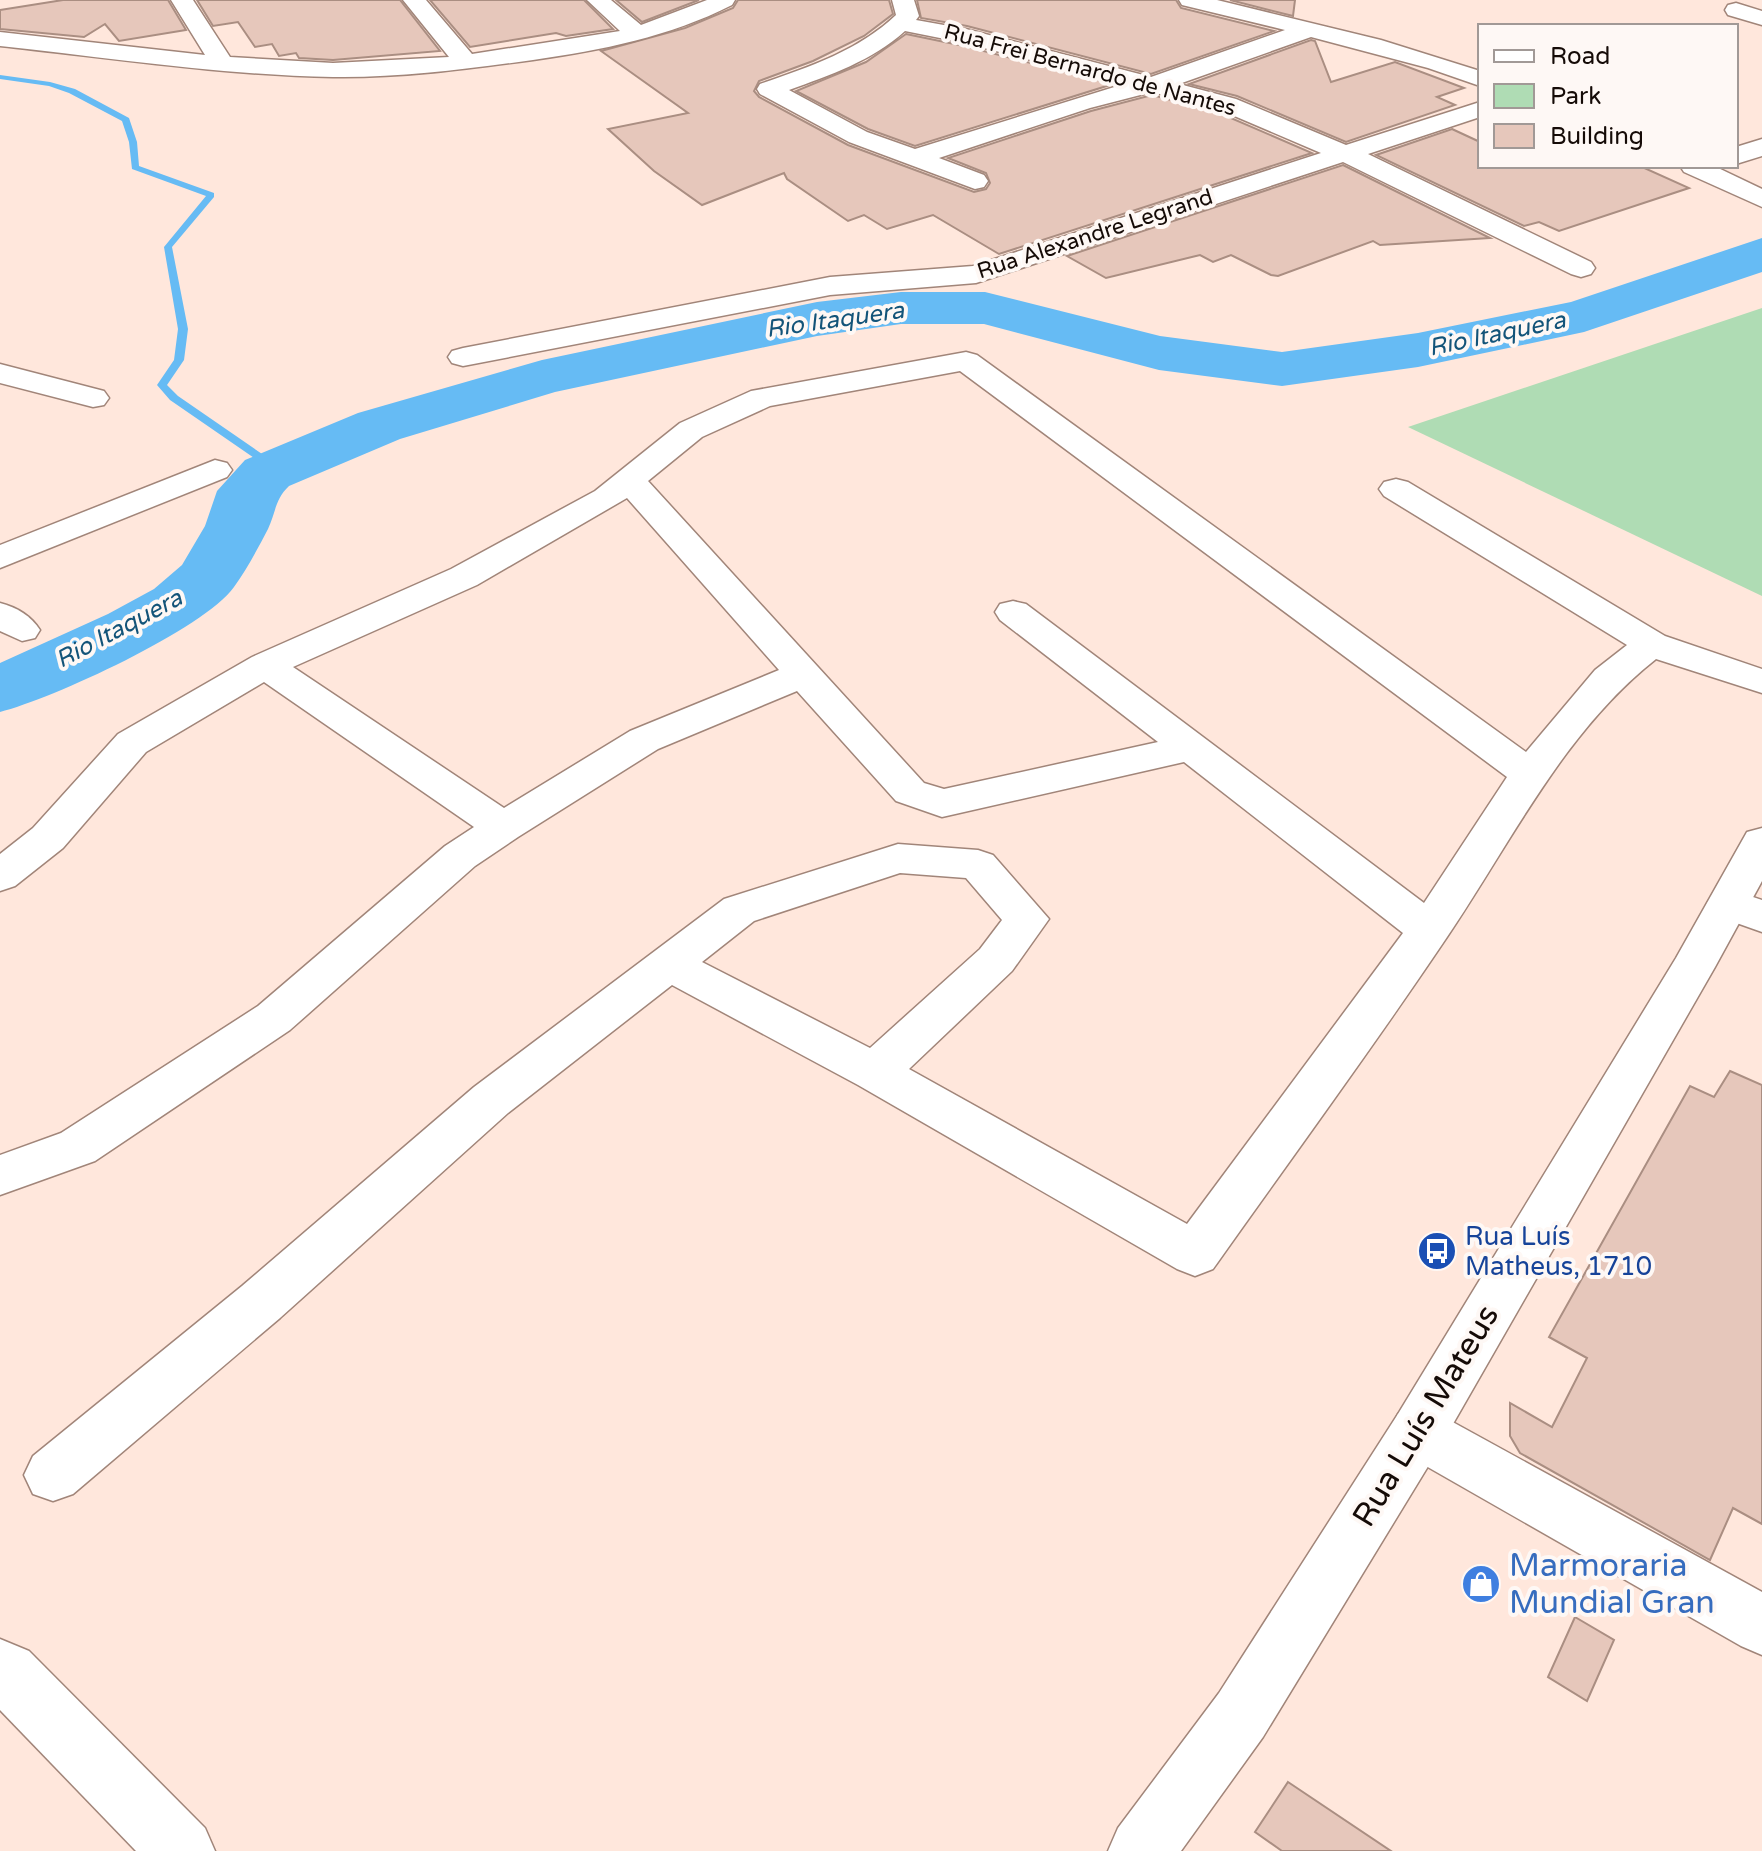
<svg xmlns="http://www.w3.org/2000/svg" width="1762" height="1851" viewBox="0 0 1762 1851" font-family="'Varela Round',sans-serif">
	<rect width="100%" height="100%" fill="#ffe7dc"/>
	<polygon fill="#afdcb4" points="1762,308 1762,596 1408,427"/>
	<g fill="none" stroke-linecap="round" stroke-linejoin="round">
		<polygon fill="#66bbf4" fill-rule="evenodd" points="0,75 50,82 75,89 129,118 137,142 139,166 214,193 214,197 172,247 188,329 184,360 167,385 178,396 281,467 281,471 273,471 170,400 157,385 174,360 178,329 164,247 206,196 132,169 129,142 122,121 69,93 49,86 0,79"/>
		<path fill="#66bbf4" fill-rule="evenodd" d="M1762 238V272L1584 332 1418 367 1282 386 1159 370 984 324H901L817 336 555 392 400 439 289 486C275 499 276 512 268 529 258 548 247 569 234 587 204 629 52 699 0 712V663L108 614 154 589 182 565 205 526 217 491 245 460 358 413 542 360 817 302 901 292H985L1160 336 1282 352 1418 333 1571 302Z"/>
	</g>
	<g fill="#e6c7bb" stroke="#aa8e82" stroke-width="2">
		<polygon points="63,0 168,0 186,30 119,41 105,24 84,37 0,29 0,10"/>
		<polygon points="197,0 400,0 440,51 333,60 299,58 296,53 279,56 272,44 255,47 238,22 213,26"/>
		<polygon points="430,0 584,0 613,29 566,36 556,33 470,47"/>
		<polygon points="616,0 699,0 642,22"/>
		<polygon points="738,0 889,0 893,14 864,36 813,61 759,81 754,91 759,97 848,145 974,192 986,189 990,183 986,173 948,158 1091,111 1152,95 1217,112 1312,153 999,254 933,215 887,229 864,215 848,221 787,179 784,173 702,205 654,171 608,129 688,113 601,51 685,28 733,8"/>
		<polygon points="917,0 1176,0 1181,8 1274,31 1151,74 967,26 921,18"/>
		<polygon points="1230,0 1295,0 1293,16"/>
		<polygon points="906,34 964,46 1113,84 915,146 868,129 796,91 866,62"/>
		<polygon points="1311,40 1315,41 1331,82 1395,62 1464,88 1437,97 1455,105 1346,142 1237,96 1189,84"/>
		<polygon points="1452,129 1480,142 1480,166 1640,166 1689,188 1559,231 1539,222 1524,226 1376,155"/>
		<polygon points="1343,165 1490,238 1380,245 1373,241 1278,276 1271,275 1231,255 1213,262 1200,255 1106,278 1067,256"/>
		<polygon points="1730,1071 1762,1085 1762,1524 1733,1508 1710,1560 1520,1453 1510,1436 1510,1403 1552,1427 1587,1358 1549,1337 1690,1086 1714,1097"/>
		<polygon points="1575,1617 1614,1640 1587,1701 1548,1677"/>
		<polygon points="1288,1782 1391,1851 1282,1851 1255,1832"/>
	</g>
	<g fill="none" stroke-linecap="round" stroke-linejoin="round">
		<g stroke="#a18579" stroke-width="3">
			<g id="minor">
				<path d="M171 0H193L230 57 333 63 449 57 403 0H426L472 54 620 31 587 0H611L641 25 707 0H735L732 5C669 37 602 50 533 60 467 69 400 78 333 77 222 75 111 58 0 46V32L205 55Z"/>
				<path d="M892 0H914L919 16 916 20 966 29 1151 77 1285 30 1182 5 1179 0H1217L1381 40 1480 71V86L1428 68 1311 37 1179 84 1236 99 1346 145 1480 102V117L1368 154 1591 262 1595 268 1591 274 1581 277 1571 274 1343 162 976 283 830 295 463 366 452 363 448 357 452 351 463 348 830 277 973 266 1321 153 1218 109 1152 92 1090 108 939 158 984 175 988 181 984 187 975 189 849 142 760 94 757 89 760 84C809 67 858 51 896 15ZM905 31 965 43 1124 84 915 149 867 132 789 90C830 75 872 61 905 31Z"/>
				<polygon points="1736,3 1762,11 1762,25 1728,15 1725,10 1728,5"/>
				<polygon points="1762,139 1762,156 1736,164 1736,147"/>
				<polygon points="1680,166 1714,166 1762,189 1762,207 1684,172"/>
				<path d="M966 352 977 355 1526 752 1595 670 1627 645 1384 496 1379 489 1384 482 1396 479 1408 482 1665 636 1762 669V693L1656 659C1562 733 1510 845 1443 943 1369 1053 1290 1160 1213 1269L1195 1276 1177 1269 858 1085 672 985 508 1113 280 1318 73 1494 53 1501 33 1494 24 1475 33 1456 242 1286 474 1087 724 899 898 844 978 850 993 855 1049 919 1012 971 909 1069 1187 1224 1403 933 1184 762 942 817 896 801 797 691 658 749 518 837 475 866 290 1030 95 1161 0 1195V1155L61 1133 258 1006 445 846 474 827 264 682 146 752 63 848 15 886 0 891V854L33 828 118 734 252 657 451 569 595 491 680 423 751 391ZM960 371 1507 777 1424 903 1026 604 1013 601 1000 604 995 612 1000 620 1158 742 944 789 924 783 648 481 702 437 770 406ZM627 498 779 670 630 731 504 808 293 667 477 585ZM900 873 966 878 1002 920 980 949 870 1048 702 962 754 921Z"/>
				<polygon points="0,364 104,391 109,398 104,405 93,407 0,383"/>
				<polygon points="215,460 227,463 232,470 227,477 0,568 0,545"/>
				<path d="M0 603C16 607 31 616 40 630L35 638 22 641 0 631Z"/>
				<polygon points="1729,889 1762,900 1762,932 1714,915 1707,904 1714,893"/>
				<polygon points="1418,1407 1438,1414 1762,1592 1762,1655 1741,1646 1398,1450 1390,1432 1398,1414"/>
				<polygon points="0,1639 29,1651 205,1828 215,1851 136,1851 0,1710"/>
			</g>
		</g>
		<g stroke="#a18579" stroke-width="3">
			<polygon id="secondary" points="1762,828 1762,881 1715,967 1438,1450 1263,1737 1181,1851 1108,1851 1118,1828 1219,1693 1398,1414 1676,958 1747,832"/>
		</g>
		<use href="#minor" fill="#fff" fill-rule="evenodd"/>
		<use href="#secondary" fill="#fff" fill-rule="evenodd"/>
	</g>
	<defs>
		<g id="bus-disc" transform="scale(2)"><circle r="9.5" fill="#1a4fb4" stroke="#fef8f5"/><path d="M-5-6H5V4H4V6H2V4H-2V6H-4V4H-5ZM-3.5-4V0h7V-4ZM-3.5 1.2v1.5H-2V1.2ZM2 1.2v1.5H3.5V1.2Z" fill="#fff"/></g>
		<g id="shop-disc" transform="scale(2)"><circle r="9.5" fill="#3f7fe0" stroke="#fef8f5"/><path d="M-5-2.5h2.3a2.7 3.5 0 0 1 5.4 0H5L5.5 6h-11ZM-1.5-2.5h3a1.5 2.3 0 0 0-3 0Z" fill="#fff"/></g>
	</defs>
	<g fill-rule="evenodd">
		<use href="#bus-disc" x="1437" y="1251"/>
		<use href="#shop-disc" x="1481" y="1584"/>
	</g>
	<g text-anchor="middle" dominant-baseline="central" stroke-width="8" stroke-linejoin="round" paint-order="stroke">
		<g font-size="22" fill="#150b07" stroke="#fef8f5">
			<text transform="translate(1090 70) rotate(15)">Rua Frei Bernardo de Nantes</text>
			<text transform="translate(1095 234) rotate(-18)">Rua Alexandre Legrand</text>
		</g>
		<g font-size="24" font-style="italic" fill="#135479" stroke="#fef8f5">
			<text transform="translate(835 320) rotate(-8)">Rio Itaquera</text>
			<text transform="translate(1497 334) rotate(-12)">Rio Itaquera</text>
			<text transform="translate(119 629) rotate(-28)">Rio Itaquera</text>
		</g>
		<g font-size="26" fill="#164399" stroke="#fef8f5" text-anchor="start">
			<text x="1465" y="1236">Rua Luís<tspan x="1465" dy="30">Matheus, 1710</tspan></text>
		</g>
		<g font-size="32" fill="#150b07" stroke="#fef8f5">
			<text transform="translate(1426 1416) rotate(-59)">Rua Luís Mateus</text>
		</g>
		<g font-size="32" fill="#366cbe" stroke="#fef8f5" text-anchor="start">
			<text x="1509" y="1566">Marmoraria<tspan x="1509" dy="37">Mundial Gran</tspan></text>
		</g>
	</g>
	<rect x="1478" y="24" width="260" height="144" fill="#fef8f5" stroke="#a19996" stroke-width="2"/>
	<rect x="1494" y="50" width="40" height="12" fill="#ffffff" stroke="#a19996" stroke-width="2"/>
	<text x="1550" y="64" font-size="24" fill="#150b07">Road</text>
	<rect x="1494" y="84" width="40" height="24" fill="#afdcb4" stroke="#a19996" stroke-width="2"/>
	<text x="1550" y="104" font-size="24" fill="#150b07">Park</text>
	<rect x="1494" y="124" width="40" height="24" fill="#e6c7bb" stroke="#a19996" stroke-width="2"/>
	<text x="1550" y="144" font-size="24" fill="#150b07">Building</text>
</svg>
